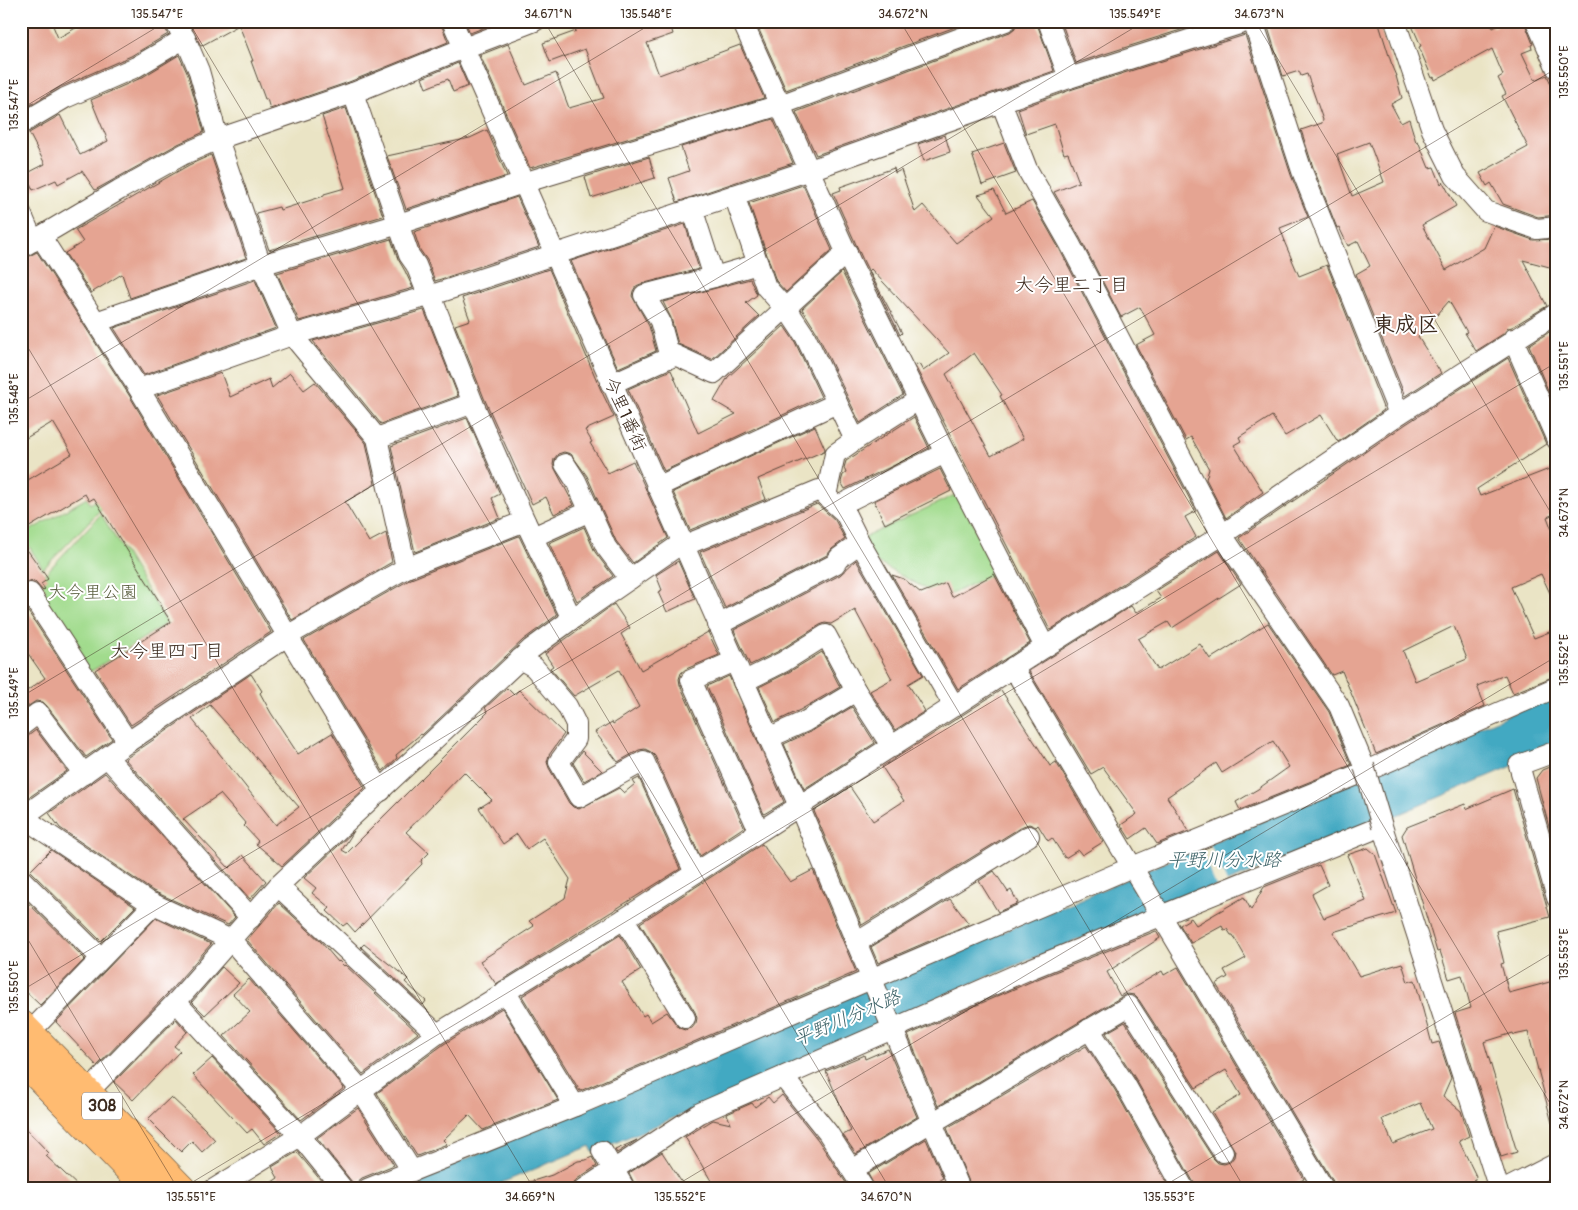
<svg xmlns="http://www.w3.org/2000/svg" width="1578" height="1210" viewBox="0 0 1578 1210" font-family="Pangolin,'Klee One',sans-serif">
	<rect width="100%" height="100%" fill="#fff"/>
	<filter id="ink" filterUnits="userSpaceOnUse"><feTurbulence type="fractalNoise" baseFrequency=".02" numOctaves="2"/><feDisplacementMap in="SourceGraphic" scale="10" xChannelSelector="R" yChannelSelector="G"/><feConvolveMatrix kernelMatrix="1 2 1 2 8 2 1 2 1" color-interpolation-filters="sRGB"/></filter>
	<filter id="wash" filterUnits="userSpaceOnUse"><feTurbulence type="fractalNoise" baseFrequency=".0096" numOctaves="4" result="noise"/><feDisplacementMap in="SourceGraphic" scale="20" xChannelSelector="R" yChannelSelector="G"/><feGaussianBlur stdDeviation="1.12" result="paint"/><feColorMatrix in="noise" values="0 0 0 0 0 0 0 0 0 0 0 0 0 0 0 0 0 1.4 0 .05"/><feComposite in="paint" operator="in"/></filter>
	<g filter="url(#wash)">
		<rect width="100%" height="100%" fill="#eae4c5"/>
		<g fill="#a1db8d" stroke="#6e8256">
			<polygon points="959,493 997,572 943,598 876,562 863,538"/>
			<polygon points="106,494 110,500 43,569 22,535 87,498 90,504"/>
			<polygon points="101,514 167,623 90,672 31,582 46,573"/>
		</g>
		<polygon fill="#42a9c2" stroke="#3e6a70" points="1557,694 1557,747 1369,827 1065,945 917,1006 920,1014 593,1152 590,1146 487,1189 395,1189 1050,912"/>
		<polygon fill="#eae4c5" points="1208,840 1228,885 1218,890 1198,844"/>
		<g id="blocks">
			<g fill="#e5a492" fill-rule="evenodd">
				<polygon points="21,21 51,21 58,38 88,21 162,21 168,34 131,56 60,87 22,110"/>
				<polygon points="188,21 440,21 448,42 349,82 270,109 267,99 265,99 251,61 253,61 239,25 201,46"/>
				<polygon points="465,21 496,21 496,23 470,33"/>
				<polygon points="572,21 669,21 673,34 647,43 659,75 740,45 764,98 530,168 480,55 508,44 526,85 556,73 569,108 604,98 585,49 550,62 543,43 576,31"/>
				<polygon points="755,21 971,21 786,90"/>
				<polygon points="1018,21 1036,21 1054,71 816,155 796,112 1010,32 1015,28"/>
				<polygon points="1061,21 1209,21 1076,63"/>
				<path d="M1266 21H1378L1391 62 1397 76H1396L1402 98 1391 104 1401 123 1409 119 1416 142 1418 141 1429 168 1434 167 1441 184 1443 182 1456 206 1422 225 1446 270 1484 248 1494 226 1533 240 1557 239V269L1523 260 1547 306 1512 327 1508 328 1503 334 1476 351 1465 333 1467 332 1449 301 1418 337 1441 373 1405 396 1356 274 1370 266 1358 241 1348 246 1339 227 1337 228 1313 167 1301 130 1322 123 1323 120 1307 74 1301 76 1299 71 1283 76ZM1369 142 1384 182 1352 196 1337 154Z"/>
				<polygon points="1410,21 1490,21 1493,28 1507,21 1524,21 1533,44 1531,45 1532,49 1522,53 1535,80 1547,75 1557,97 1557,215 1538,217 1503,204 1491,183 1487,186 1480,173 1528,147 1502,96 1506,94 1498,78 1503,75 1492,49 1435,80 1434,77 1432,78 1419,47 1421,46"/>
				<polygon points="1549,21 1557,21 1557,33 1555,34"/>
				<polygon points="1245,35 1291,175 1308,217 1280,228 1285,241 1284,241 1299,276 1327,265 1384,410 1338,442 1321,415 1285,436 1272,416 1239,437 1241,441 1234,445 1263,492 1226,518 1206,479 1209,469 1191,437 1186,440 1136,345 1155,335 1140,307 1121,317 1080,238 1054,192 1079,182 1068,153 1064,154 1055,124 1026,134 1018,109 1073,89"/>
				<polygon points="179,55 188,75 204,132 178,144 95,190 82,171 58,184 56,180 33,190 26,174 45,164 29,133 60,115 80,155 108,141 91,100 141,78"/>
				<polygon points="458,63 468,86 453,92 448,79 426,88 422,78"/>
				<polygon points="346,108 383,216 269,250 256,213 279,207 280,210 324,196 324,194 345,188 322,116"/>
				<polygon points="773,119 793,163 677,202 669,178 689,171 681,147"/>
				<polygon points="487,130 507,176 406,209 387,156 470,138"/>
				<polygon points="945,135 950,152 924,161 918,144"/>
				<polygon points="1004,143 1016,173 982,185 972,154"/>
				<polygon points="211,155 246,258 130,298 122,274 91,293 65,253 83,242 75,230 189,165"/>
				<polygon points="649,157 655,178 591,198 585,177"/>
				<path d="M894 168 895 173 901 170 915 212 923 205 956 243 994 216 978 195 994 190 1006 213 1032 201 1060 250 1196 511 1185 517 1196 537 1050 630 915 366 919 364 923 371 949 353 871 269 869 271 902 333 900 335 863 260 833 193 841 190 840 187ZM974 353 1002 395 1000 396 1023 439 991 456 946 374Z"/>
				<polygon points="803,185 832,250 786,292 776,281 749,203"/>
				<polygon points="517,197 539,247 435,281 427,260 420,250 414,232"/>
				<polygon points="685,224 699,269 641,284 636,286 633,291 632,296 649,326 656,351 618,368 571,261"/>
				<polygon points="391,239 398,259 405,271 413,288 299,321 277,273"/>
				<polygon points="37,252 129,395 271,632 131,725 95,670 115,658 171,622 160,605 161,604 94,498 89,501 85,494 21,532 21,484 72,454 53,422 21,441 21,363 28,358 21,347 21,260"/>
				<polygon points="549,269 600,388 614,417 585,430 592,442 590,443 608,473 633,461 668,538 633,563 616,541 587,476 571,454 564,452 558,454 554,459 553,465 574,505 554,514 546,497 532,504 484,398 455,325 470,320 462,298"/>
				<polygon points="842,272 903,395 860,423 816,331 802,309"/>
				<polygon points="750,279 757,295 746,303 759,316 712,359 678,344 671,318 663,302"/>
				<polygon points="255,280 276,328 144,375 114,328"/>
				<polygon points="424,310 458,396 381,424 313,341"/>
				<polygon points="784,326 795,342 821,397 664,471 628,389 671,370 698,433 736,414 714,401 728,377"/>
				<polygon points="1557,327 1557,400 1553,402 1529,345"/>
				<path d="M1508 358 1546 444 1477 489 1480 496 1557 466V513L1547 517 1557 543V608L1541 574 1511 587 1534 638 1557 629V675L1513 693 1505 675 1477 686 1485 706 1376 754 1342 671 1332 675 1239 538 1406 424ZM1454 626 1467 659 1415 681 1403 651Z"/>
				<polygon points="221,373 230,397 269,379 272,388 290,373 304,390 315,382 366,443 375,484 345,502 369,542 386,533 392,562 292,620 157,395"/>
				<polygon points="914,417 929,448 845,489 841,482 843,475 846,473 844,468 846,461"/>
				<polygon points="467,418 500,494 492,498 500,518 415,552 391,446"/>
				<polygon points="815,426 825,449 824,451 758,479 766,499 690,530 673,492"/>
				<polygon points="940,469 951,491 885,524 874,501"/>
				<polygon points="817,504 835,520 845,539 832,549 827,555 725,608 700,552"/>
				<polygon points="584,527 595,552 613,576 577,601 549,543"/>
				<polygon points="519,536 557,615 523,640 422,735 421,734 396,755 397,758 383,771 304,640 411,579"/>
				<polygon points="21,541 48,579 41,584 45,589 43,591 35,582 29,581 21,585"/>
				<polygon points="1219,551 1241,584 1172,628 1168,622 1138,639 1158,670 1200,644 1210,659 1268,623 1329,712 1351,765 1240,810 1236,802 1258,789 1289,767 1273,741 1222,773 1216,763 1167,797 1189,831 1157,844 1146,828 1130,839 1121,825 1137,814 1103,767 1091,774 1029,671 1131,606 1136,613 1161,598 1156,591"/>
				<polygon points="856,560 923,675 908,684 925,711 895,730 870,691 892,679 855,610 831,624 825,623 820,625 777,652 750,665 734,630 840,575"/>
				<polygon points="678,561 695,599 667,612 658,592 662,590 656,575"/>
				<polygon points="994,574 1030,643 958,689 892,575 904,579 921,593 946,583 952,597"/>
				<polygon points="21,601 112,739 86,757 47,706 43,702 36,701 21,711 21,695 45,678 27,652 21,655"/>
				<polygon points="614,604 630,628 621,634 641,670 708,632 719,655 686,669 681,673 679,679 680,685 744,827 700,856 655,756 651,752 645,749 639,750 618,762 595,732 612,722 613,724 639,707 619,670 574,696 550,668 553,666 545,654"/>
				<polygon points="822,652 840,687 800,710 775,722 759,687 789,672"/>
				<path d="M251 674 262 691 260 693 271 713 298 754 332 733 365 788 282 866 256 844 258 841 244 826 246 824 220 794 183 819 229 868 243 855 266 881 250 899 125 759ZM210 705 299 807 276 825 192 719Z"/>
				<polygon points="729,676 784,802 764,814 707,686"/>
				<polygon points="507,688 514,695 519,690 564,734 549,755 547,762 549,768 569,803 573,807 579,809 619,788 624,793 635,784 633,781 639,778 680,869 496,984 480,961 534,926 529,921 565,898 570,879 543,838 527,849 517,834 503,844 479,808 492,800 464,772 406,832 429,853 421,861 422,864 355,932 347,923 343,926 327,911 330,908 312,893 316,888 304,878 354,831 342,850 347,853 488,712 485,708"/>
				<polygon points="1001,690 1050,766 1056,762 1103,842 1082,855 1078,850 1065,858 1052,838 1048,841 1038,825 1036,827 1029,824 1023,826 862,925 814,811 850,787 873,821 904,801 882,767"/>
				<polygon points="852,707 875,743 804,789 784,744 812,731"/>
				<polygon points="36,730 67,771 21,803 21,738 28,736"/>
				<polygon points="582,751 602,771 584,781 573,763"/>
				<polygon points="1557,764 1557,836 1555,836 1557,838 1556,853 1536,778 1542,770"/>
				<polygon points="105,773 235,917 228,925 153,891 60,828 49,813"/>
				<polygon points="1513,789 1550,917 1496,931 1504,963 1501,964 1509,993 1557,980 1557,1123 1552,1123 1528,1032 1514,1035 1513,1033 1484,1042 1517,1152 1501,1157 1455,1013 1471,1008 1462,975 1449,979 1440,951 1437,952 1402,835 1407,827 1465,804 1466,809"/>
				<polygon points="762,844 790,882 813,870 856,972 580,1091 522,996 620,935 641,970 622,982 643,1016 646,1014 651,1022 667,1012 679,1028 685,1030 692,1028 696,1023 697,1018 695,1012 640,923"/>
				<path d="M1368 848 1375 854 1396 913 1333 932 1359 976 1402 963 1408 982 1415 980 1432 1044 1439 1042 1451 1078 1443 1096 1461 1111 1469 1136 1459 1141 1476 1176 1471 1189H1336L1334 1183 1216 984 1228 977 1224 970 1246 958 1233 935H1231L1227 929 1224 930 1222 926 1191 943 1180 925 1191 918 1196 925 1244 897 1251 910 1264 887 1319 865 1328 885 1312 894 1324 918 1366 901 1347 855ZM1420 1103 1432 1129 1393 1144 1382 1119Z"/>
				<polygon points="51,850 135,907 101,941 30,871"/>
				<polygon points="994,871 1008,892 1011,890 1018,903 998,912 979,881"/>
				<polygon points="21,896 85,959 40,1005 21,987"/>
				<polygon points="950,899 969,924 878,963 871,947"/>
				<polygon points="279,903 321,942 338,962 339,961 344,966 345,965 418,1033 363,1074 247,940"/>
				<polygon points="156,918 211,944 167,994 97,1066 56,1022"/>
				<polygon points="1156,931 1160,938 1107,972 1120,996 1162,971 1164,975 1178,967 1304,1179 1287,1189 1196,1189 1194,1183 1135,1078 1106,1033 1125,1022 1213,1158 1218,1163 1224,1164 1230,1162 1234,1157 1235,1151 1212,1112 1241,1095 1226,1070 1196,1088 1139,1000 1134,995 1128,994 1123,996 938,1106 908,1035 1030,982"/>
				<polygon points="364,944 408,979 405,982 426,1001 423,1005 361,947"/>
				<polygon points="222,967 239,983 205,1015 192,1002"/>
				<polygon points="249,979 344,1088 301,1120 224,1036 250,1012 233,994"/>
				<polygon points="502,1008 558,1100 483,1130 469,1115 443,1140 447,1144 417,1156 377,1093 444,1044"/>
				<polygon points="176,1019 187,1032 174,1046 180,1051 133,1100 114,1082"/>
				<polygon points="1086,1046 1115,1090 1170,1189 972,1189 947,1128"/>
				<polygon points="888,1049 917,1117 856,1154 843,1135 851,1131 826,1071 864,1055 865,1059"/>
				<polygon points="212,1058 281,1133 264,1144 252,1129 247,1133 193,1075"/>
				<polygon points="782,1095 818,1140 850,1189 716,1189 685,1137 713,1120 731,1124 727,1114 752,1103 755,1107 768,1097 773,1103"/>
				<polygon points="171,1097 204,1128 215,1140 202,1152 192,1141 181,1152 148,1119"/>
				<polygon points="358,1108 394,1165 362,1178 357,1182 355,1188 352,1182 317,1138"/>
				<polygon points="21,1124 49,1153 46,1156 81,1189 21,1189"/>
				<polygon points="926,1139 943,1178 923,1189 876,1189 868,1174"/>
				<polygon points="637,1140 617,1153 615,1150"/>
				<polygon points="297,1152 328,1189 262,1189 278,1178 272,1167"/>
				<polygon points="662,1152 686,1189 637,1189 629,1173"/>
				<polygon points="592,1157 597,1166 577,1179 574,1183 572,1189 520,1189 520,1185 552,1175 578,1161 586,1160"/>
			</g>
		</g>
	</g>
	<g filter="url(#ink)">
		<use href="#blocks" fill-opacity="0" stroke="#554637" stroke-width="1"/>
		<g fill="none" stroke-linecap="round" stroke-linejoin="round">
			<g stroke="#554637" stroke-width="22">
				<g id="minor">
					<polyline points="174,21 185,38 199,71 218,139 261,265 292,335 377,438 406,568"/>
					<polyline points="452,21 799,806 960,1189"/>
					<polyline points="742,21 852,265 943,449 1045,647"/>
					<polyline points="1048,21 1069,78"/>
					<polyline points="1253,21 1302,171 1399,414"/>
					<polyline points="1395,21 1432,130 1455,176 1486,211 1537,229 1557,227"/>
					<polyline points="1536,21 1557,69"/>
					<polyline points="353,93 409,255 416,265 424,285 435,306 473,403 525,521 572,619"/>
					<polyline points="1001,102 1027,169 1070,244 1222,535 1339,706 1364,766"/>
					<polyline points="21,124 65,98 136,67 185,38"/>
					<polyline points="734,195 766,287 791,315 805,336 855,440"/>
					<polyline points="692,208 714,277"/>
					<polyline points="21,213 33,241"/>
					<polyline points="41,237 139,389 381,791"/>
					<polyline points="21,248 119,190 184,154 218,139 353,93 464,48 535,21"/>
					<polyline points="96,322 261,265 399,224 523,183 780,105 1006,21"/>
					<polyline points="1513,339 1557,440"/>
					<polyline points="670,358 660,321 644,295 714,277 758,264"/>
					<polyline points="611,384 675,355 714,373 847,252"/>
					<polyline points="139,389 292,335 429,296 810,170 1069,78 1249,21"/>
					<polyline points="377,438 473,403"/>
					<polyline points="565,464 576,481 606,547 630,579"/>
					<polyline points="657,487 837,403"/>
					<polyline points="826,496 835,454 855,440 918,400"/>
					<polyline points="838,506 945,453"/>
					<polyline points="533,537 590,511"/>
					<polyline points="683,546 819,490 845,513 860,543 954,706 1045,647 1222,535 1399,414 1557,313"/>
					<polyline points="30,593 128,742"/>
					<polyline points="718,625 835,564 839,558 860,543"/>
					<polyline points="520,659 534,667 567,706 576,724 576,739 559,762 579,797 644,761 695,873"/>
					<polyline points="734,661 691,680 759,831"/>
					<polyline points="1013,667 1324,1189"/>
					<polyline points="743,682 783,662 826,635 856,691 892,747"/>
					<polyline points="21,726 38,713 84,774"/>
					<polyline points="768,738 806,721 856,691"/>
					<polyline points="1557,751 1519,765 1557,898"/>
					<polyline points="107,757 251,918"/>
					<polyline points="21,816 147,901 231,940 361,1090 412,1171"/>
					<polyline points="21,818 128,742 287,636 406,568 525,521"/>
					<polyline points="21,879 101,958"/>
					<polyline points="278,886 437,1034"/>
					<polyline points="624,919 685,1018"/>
					<polyline points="856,943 1029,836"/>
					<polyline points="505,991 575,1106"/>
					<polyline points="176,1002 300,1136 343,1189"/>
					<polyline points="1089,1029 1125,1084 1184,1189"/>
					<polyline points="29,1033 154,904"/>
					<polyline points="783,1077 828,1133 864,1189"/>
					<polyline points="88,1092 176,1002 278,886 531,649 572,619 682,543"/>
					<polyline points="932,1123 1129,1006 1223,1152"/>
					<polyline points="602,1151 625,1189"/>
					<polyline points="852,1170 931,1122"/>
					<polyline points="214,1189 300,1136 437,1034 624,919 954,706"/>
					<polyline points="367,1189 575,1106 1132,867 1369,770 1557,687"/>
					<polyline points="584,1189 700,1113 1025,971 1382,826 1499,1189"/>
					<polyline points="1506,1189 1557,1163"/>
				</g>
			</g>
			<g stroke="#554637" stroke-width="29">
				<g id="highway">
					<polyline points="21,1024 182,1189"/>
					<polyline points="21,1059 148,1189"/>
				</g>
			</g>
			<use href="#minor" stroke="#fff" stroke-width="20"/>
			<use href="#highway" stroke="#ffbb71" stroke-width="28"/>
			<g stroke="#554637" stroke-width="22" stroke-linecap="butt">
				<polyline id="minor-bridge" points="1364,766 1382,826"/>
			</g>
			<use href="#minor-bridge" stroke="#fff" stroke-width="20"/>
		</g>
	</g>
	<path fill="none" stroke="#3b2a1e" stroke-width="1" stroke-opacity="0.45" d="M188 21 890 1189M544 21 1245 1189M900 21 1557 1115M1255 21 1557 523M21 109 167 21M21 336 534 1189M21 403 656 21M21 697 1145 21M21 928 178 1189M21 991 1557 68M181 1189 1557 362M670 1189 1557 656M1159 1189 1557 950"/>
	<g text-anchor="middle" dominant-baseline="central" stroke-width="4" stroke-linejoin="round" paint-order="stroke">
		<rect fill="#fff" stroke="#766a62" stroke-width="1" x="82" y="1092.5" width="40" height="27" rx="4"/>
		<g font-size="16" font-weight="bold" fill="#3b2a1e">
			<text x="102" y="1106">308</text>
		</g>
		<g font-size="18" fill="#3b2a1e" stroke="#fff">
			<text transform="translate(625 414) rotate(66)">今里1番街</text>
		</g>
		<g font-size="18" fill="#5a5f3f" stroke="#fff">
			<text x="93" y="592">大今里公園</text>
		</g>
		<g font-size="19" fill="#3b2a1e" stroke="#fff">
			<text x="1072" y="285">大今里二丁目</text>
			<text x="167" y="651">大今里四丁目</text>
		</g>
		<g font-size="19" font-style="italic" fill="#3e6368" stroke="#fff">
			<text x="1224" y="860">平野川分水路</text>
			<text transform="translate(847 1018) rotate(-23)">平野川分水路</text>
		</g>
		<g font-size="22" font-weight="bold" fill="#3b2a1e" stroke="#fff">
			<text x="1406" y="325">東成区</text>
		</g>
	</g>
	<rect width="1578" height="1210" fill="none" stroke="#fff" stroke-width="55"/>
	<rect x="28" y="28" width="1522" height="1154" fill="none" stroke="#3b2a1e" stroke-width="2"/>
	<g font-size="12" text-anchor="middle" fill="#3b2a1e">
		<text x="157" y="18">135.547°E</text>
		<text x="548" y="18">34.671°N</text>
		<text x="646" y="18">135.548°E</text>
		<text x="903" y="18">34.672°N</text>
		<text x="1135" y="18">135.549°E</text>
		<text x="1259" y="18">34.673°N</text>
		<text transform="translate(1564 72) rotate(-90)" y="4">135.550°E</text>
		<text transform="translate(14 105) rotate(-90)" y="4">135.547°E</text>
		<text transform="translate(1564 366) rotate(-90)" y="4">135.551°E</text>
		<text transform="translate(14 399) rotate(-90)" y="4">135.548°E</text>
		<text transform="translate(1564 513) rotate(-90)" y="4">34.673°N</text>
		<text transform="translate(1564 660) rotate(-90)" y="4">135.552°E</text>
		<text transform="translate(14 693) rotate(-90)" y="4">135.549°E</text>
		<text transform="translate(1564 954) rotate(-90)" y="4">135.553°E</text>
		<text transform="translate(14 987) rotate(-90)" y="4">135.550°E</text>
		<text transform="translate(1564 1105) rotate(-90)" y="4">34.672°N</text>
		<text x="191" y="1201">135.551°E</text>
		<text x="530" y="1201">34.669°N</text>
		<text x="680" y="1201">135.552°E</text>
		<text x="886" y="1201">34.670°N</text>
		<text x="1169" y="1201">135.553°E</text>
	</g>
</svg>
